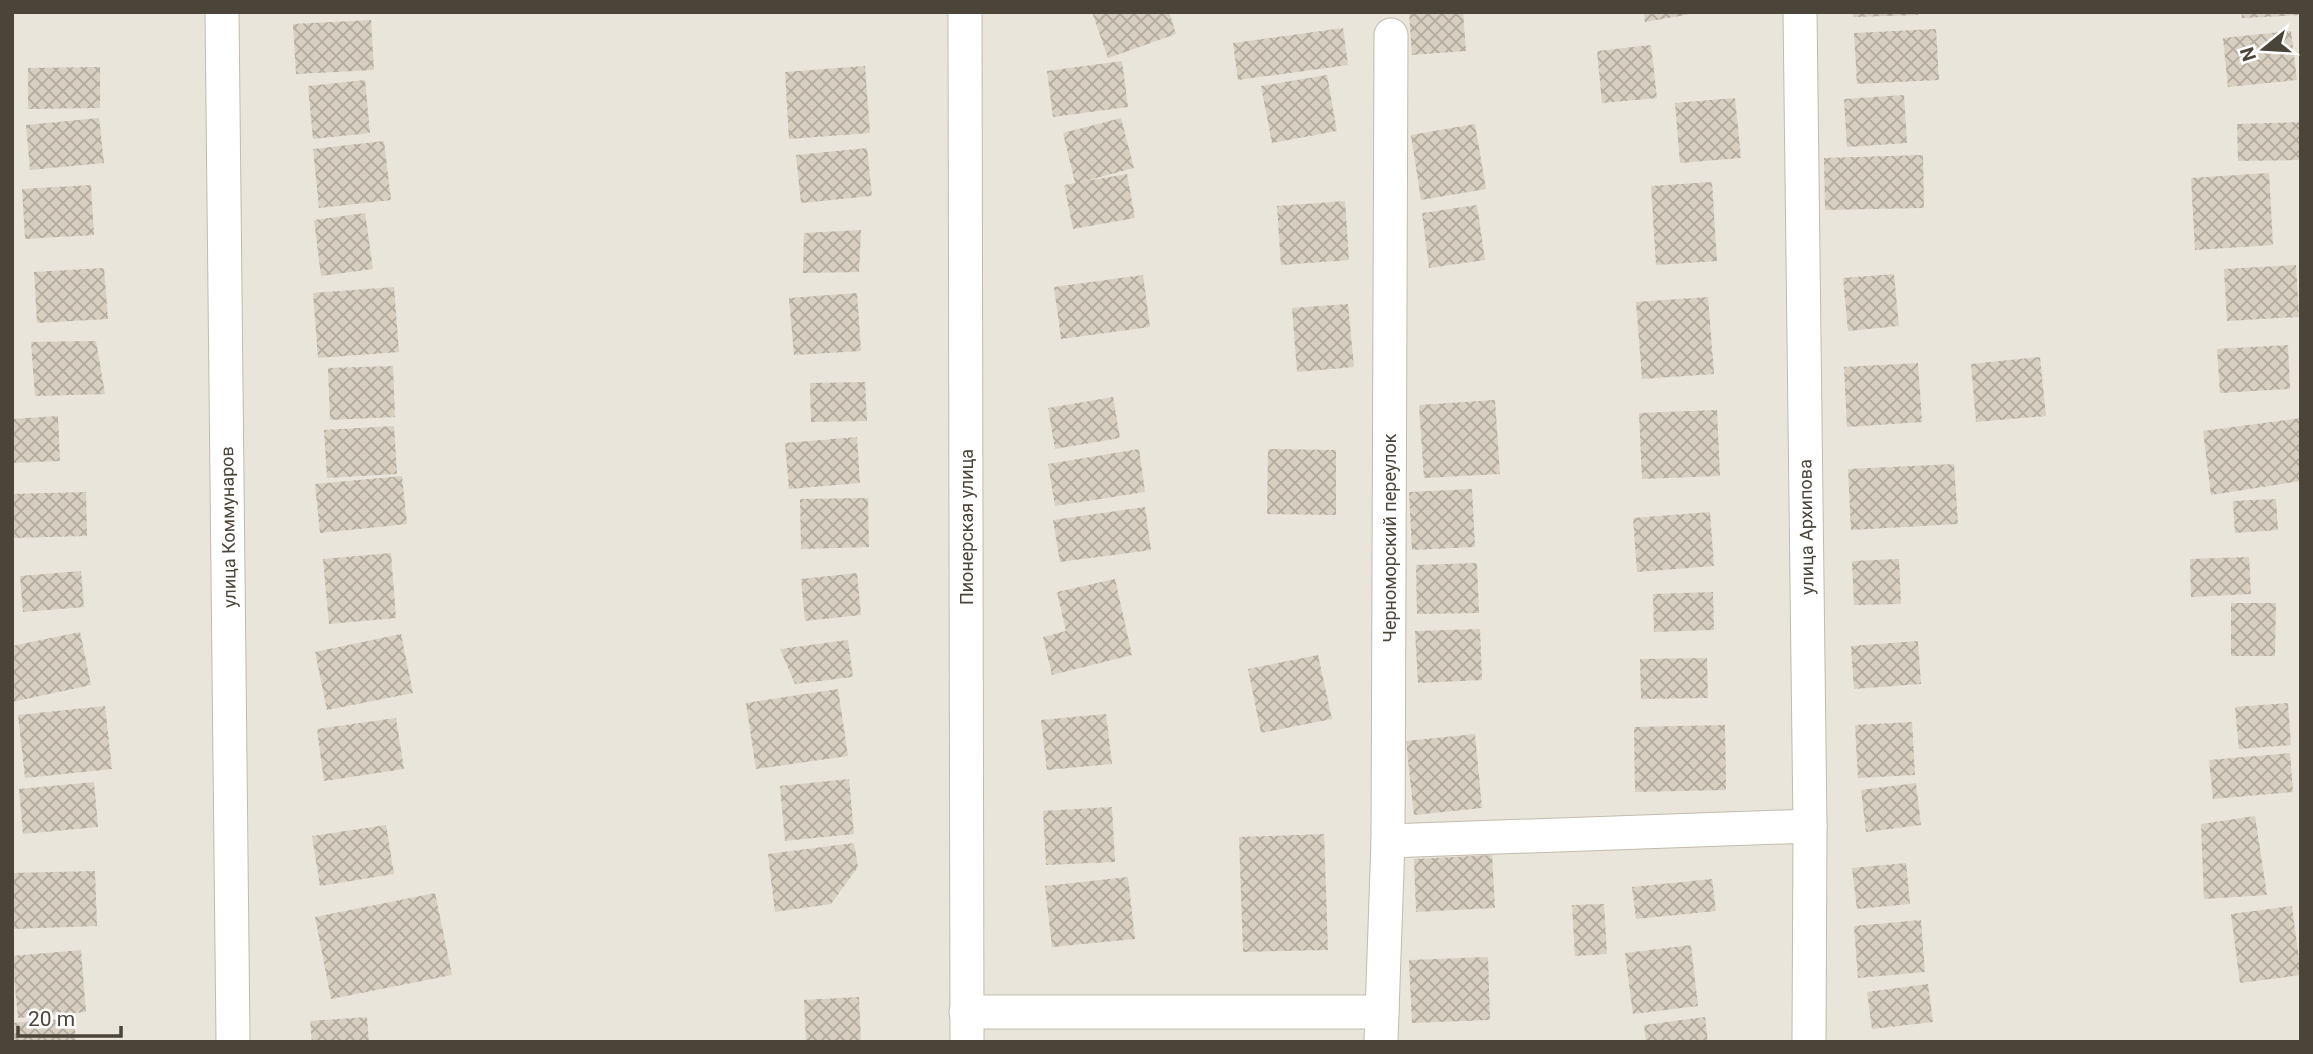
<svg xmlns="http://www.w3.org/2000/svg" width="2313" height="1054" viewBox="0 0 2313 1054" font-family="Roboto,sans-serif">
	<defs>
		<pattern id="building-cross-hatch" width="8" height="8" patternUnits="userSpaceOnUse" patternTransform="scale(1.75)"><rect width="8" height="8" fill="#d8cfc1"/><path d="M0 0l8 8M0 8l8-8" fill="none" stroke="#b1aa9e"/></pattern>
	</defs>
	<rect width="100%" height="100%" fill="#f6f3ec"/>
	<rect fill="#eae5da" x="12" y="12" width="2289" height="1030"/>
	<g fill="url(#building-cross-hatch)">
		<polygon points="1092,12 1169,12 1176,34 1108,58"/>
		<polygon points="1409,12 1463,12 1466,51 1412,55"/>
		<polygon points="1644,12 1691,12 1691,14 1645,22"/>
		<polygon points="1853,12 1918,12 1918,15 1853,17"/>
		<polygon points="2241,12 2301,12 2301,15 2242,18"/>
		<polygon points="371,20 374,70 296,74 293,24"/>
		<polygon points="1343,28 1348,65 1238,80 1233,43"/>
		<polygon points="1936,29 1939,80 1857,84 1854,33"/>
		<polygon points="2291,31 2297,80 2228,87 2223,38"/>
		<polygon points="1651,45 1657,98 1602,103 1597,51"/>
		<polygon points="1122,61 1128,107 1053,117 1047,71"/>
		<polygon points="865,66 870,133 789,139 785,72"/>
		<polygon points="100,67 100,108 28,109 28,68"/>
		<polygon points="1327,75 1337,131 1272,143 1261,86"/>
		<polygon points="365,80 370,133 313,139 308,86"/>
		<polygon points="1904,95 1907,143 1847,147 1844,99"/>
		<polygon points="1735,98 1741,158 1680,163 1675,103"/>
		<polygon points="99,118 104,163 30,170 26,125"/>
		<polygon points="1121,118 1134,168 1081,182 1127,174 1135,218 1073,229 1064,185 1075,183 1063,133"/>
		<polygon points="2301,122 2301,160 2238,161 2237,124"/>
		<polygon points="1475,124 1486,189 1421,200 1411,135"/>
		<polygon points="384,141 391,200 319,208 313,149"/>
		<polygon points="867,148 872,196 801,203 796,155"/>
		<polygon points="1923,155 1924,208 1825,210 1824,158"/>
		<polygon points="2269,173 2273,245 2195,250 2191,178"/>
		<polygon points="1712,182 1717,261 1656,265 1651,186"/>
		<polygon points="91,185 94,235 25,239 22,189"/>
		<polygon points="1345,201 1349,260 1281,265 1277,206"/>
		<polygon points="1477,205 1485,260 1429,268 1422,213"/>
		<polygon points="365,213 373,269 321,276 314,220"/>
		<polygon points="861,230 859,272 803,273 804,233"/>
		<polygon points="2296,265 2299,317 2227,321 2224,269"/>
		<polygon points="104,268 108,319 37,323 34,272"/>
		<polygon points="1894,274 1899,326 1848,331 1843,278"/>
		<polygon points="1143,275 1150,327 1061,339 1054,287"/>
		<polygon points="394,287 399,352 318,358 313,293"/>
		<polygon points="857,293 861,351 794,355 789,298"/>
		<polygon points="1708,297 1714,374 1642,379 1636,302"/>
		<polygon points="1348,304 1354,367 1297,372 1292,308"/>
		<polygon points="96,341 105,394 35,396 31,342"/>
		<polygon points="2288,345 2290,389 2220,393 2217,349"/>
		<polygon points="2040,357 2046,416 1976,422 1971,364"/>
		<polygon points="1918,363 1922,422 1847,427 1844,367"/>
		<polygon points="393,366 395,417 330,420 328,368"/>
		<polygon points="865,382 867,421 811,422 810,383"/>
		<polygon points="1113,397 1120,438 1055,449 1048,408"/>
		<polygon points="1495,400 1500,474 1424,478 1419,405"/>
		<polygon points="1717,410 1720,476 1642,479 1639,413"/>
		<polygon points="58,416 60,461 12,463 12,419"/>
		<polygon points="2301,418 2301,481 2211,495 2203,431"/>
		<polygon points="394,426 397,474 327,478 324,430"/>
		<polygon points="857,437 860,483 789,489 785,443"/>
		<polygon points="1139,449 1145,492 1055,506 1048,464"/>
		<polygon points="1268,449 1336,450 1336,515 1267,514"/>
		<polygon points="1954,464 1958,524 1851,530 1848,469"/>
		<polygon points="402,476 407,524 320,533 315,484"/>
		<polygon points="1472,489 1475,547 1412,550 1409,492"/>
		<polygon points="86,492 87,536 12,538 12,494"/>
		<polygon points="868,498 869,547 801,549 800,499"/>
		<polygon points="2276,499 2278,530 2235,533 2233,501"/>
		<polygon points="1145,507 1151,550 1060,562 1053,520"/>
		<polygon points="1710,512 1714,566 1637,572 1633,518"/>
		<polygon points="391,553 396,618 329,624 323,559"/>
		<polygon points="2249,557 2251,594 2191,597 2190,559"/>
		<polygon points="1899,559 1901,604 1854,605 1852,561"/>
		<polygon points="1477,563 1479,613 1417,614 1416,565"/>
		<polygon points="81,571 84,607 23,612 20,576"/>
		<polygon points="857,573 861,615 805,621 801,579"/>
		<polygon points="1115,579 1132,655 1052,675 1043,637 1066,631 1057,592"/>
		<polygon points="1713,592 1714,630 1654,632 1653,594"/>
		<polygon points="2231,603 2276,603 2275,656 2231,656"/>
		<polygon points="1480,629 1482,680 1418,683 1415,631"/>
		<polygon points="80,632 91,685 12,702 12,646"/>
		<polygon points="401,634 413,693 327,710 315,652"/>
		<polygon points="848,640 853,677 795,684 780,649"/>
		<polygon points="1918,641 1921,684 1854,689 1851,646"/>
		<polygon points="1318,655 1332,719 1261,733 1248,669"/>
		<polygon points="1707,658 1708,698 1641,699 1640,659"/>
		<polygon points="838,689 848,756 756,769 746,703"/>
		<polygon points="2288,703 2291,745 2239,749 2235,707"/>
		<polygon points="105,706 112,769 25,778 18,715"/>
		<polygon points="1106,714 1112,764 1047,770 1041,720"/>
		<polygon points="396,718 404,769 324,781 317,729"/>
		<polygon points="1912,722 1915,775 1858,778 1855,725"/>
		<polygon points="1725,725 1726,790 1635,792 1634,727"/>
		<polygon points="1475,734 1482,808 1414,815 1406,741"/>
		<polygon points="2290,753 2293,792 2213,799 2209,760"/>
		<polygon points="849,779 854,834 785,841 780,786"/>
		<polygon points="94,782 98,827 23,834 19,789"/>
		<polygon points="1916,783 1921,825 1866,832 1861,790"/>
		<polygon points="1112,807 1115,862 1046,865 1043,811"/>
		<polygon points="2255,816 2267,895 2204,899 2201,824"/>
		<polygon points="386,825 394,874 320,886 312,836"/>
		<polygon points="1324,834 1328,950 1243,952 1239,837"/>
		<polygon points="854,843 858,867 831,904 775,912 768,854"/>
		<polygon points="1492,855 1495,908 1416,912 1414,859"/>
		<polygon points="1906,863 1910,904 1857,909 1852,868"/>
		<polygon points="95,871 97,926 12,929 12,873"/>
		<polygon points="1128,877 1135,939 1052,947 1045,886"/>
		<polygon points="1712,879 1716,911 1636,919 1632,887"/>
		<polygon points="435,893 452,975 331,999 315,917"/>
		<polygon points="1604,904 1607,954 1575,956 1572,905"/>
		<polygon points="2292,906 2301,975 2240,983 2231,914"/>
		<polygon points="1921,920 1925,972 1858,978 1854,926"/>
		<polygon points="1691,945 1698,1006 1633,1014 1625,953"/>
		<polygon points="81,950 86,1012 18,1018 12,956"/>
		<polygon points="1488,957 1490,1020 1412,1023 1409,960"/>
		<polygon points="1928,984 1933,1022 1872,1029 1867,992"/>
		<polygon points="859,997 861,1042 806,1042 804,1000"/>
		<polygon points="367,1017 369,1042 312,1042 310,1021"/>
		<polygon points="1705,1017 1708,1042 1646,1042 1644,1025"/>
		<polygon points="74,1018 76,1042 12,1042 12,1023"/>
	</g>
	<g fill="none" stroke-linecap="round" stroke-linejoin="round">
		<g stroke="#c2bbae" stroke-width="35">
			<g id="minor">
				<polyline points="222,12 233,1042"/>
				<polyline points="965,12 967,1042"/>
				<polyline points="1800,12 1810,826 1809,1042"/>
				<polyline points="1388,841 1810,826"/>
				<polyline points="966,1012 1382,1012"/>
				<polyline points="1381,1042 1388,841 1391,35"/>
			</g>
		</g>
		<use href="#minor" stroke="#fff" stroke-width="33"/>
	</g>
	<g text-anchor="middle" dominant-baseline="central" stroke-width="5" stroke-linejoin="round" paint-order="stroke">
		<g font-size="18" fill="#4b4439" stroke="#fff">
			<text transform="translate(228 527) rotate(-91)">улица Коммунаров</text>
			<text transform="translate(966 527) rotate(-90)">Пионерская улица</text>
			<text transform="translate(1806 527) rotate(-91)">улица Архипова</text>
			<text transform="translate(1389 538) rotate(-90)">Черноморский переулок</text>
		</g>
	</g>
	<rect width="2313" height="1054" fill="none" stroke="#4b4439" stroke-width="28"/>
	<g transform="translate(2264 49) rotate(252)" stroke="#ffffff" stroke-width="5" paint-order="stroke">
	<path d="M0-5L12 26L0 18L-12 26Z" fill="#4b4439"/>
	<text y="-10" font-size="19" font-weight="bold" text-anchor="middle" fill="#4b4439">N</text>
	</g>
	<path d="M18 1026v10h103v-10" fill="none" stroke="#4b4439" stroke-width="3.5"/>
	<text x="28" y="1026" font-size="21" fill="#4b4439" stroke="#ffffff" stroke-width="5" paint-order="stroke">20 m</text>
</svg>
